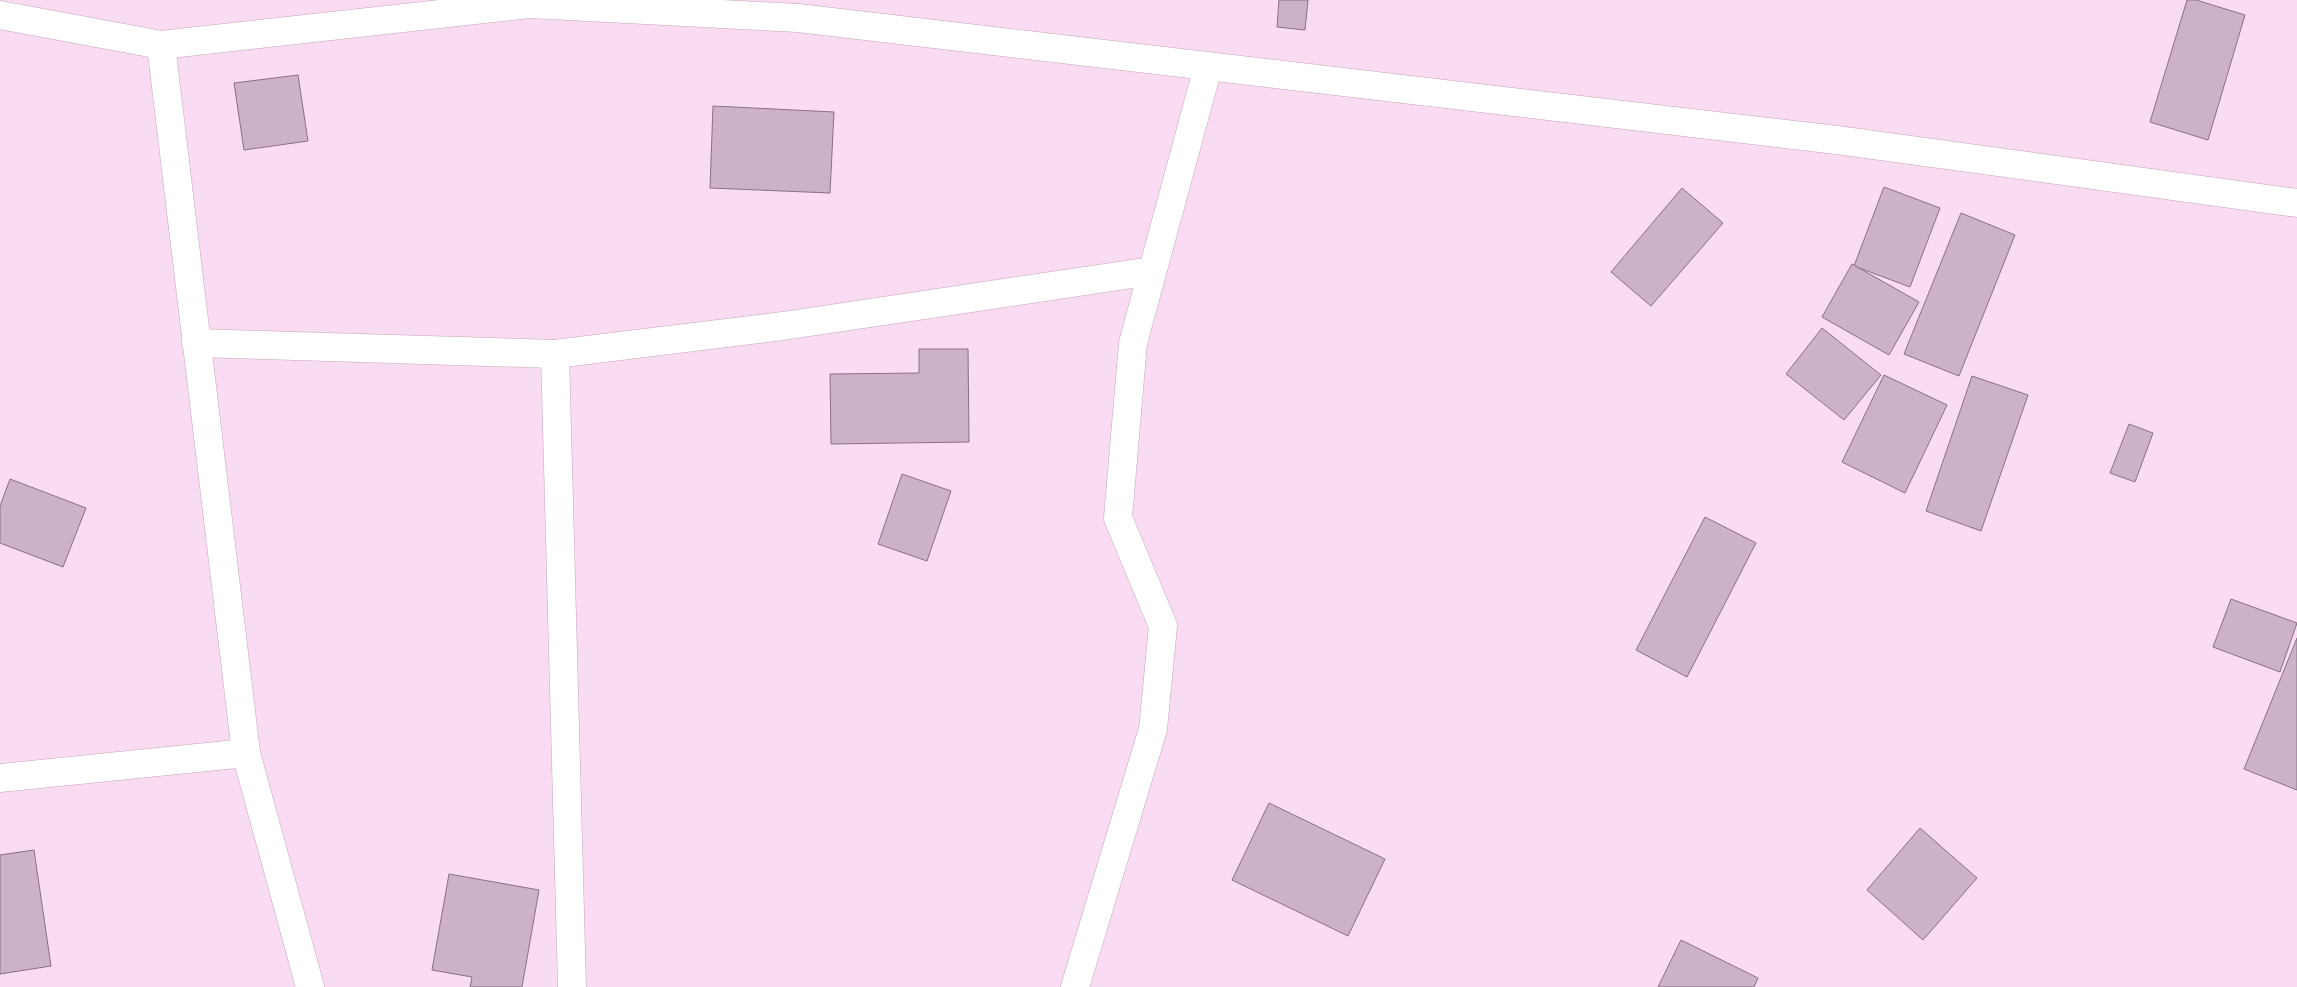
<svg xmlns="http://www.w3.org/2000/svg" width="2297" height="987" viewBox="0 0 2297 987" font-family="Karla,sans-serif">
	<rect width="100%" height="100%" fill="#f9dbf2"/>
	<g fill="#cdb1c7" stroke="#8b7085">
		<polygon points="1279,0 1308,0 1305,30 1277,27"/>
		<polygon points="2187,0 2196,0 2245,15 2208,140 2150,122"/>
		<polygon points="298,75 308,141 244,150 234,83"/>
		<polygon points="713,106 834,112 830,193 710,188"/>
		<polygon points="1884,187 1940,208 1910,287 1854,266"/>
		<polygon points="1682,188 1723,223 1651,306 1611,272"/>
		<polygon points="1961,213 2015,235 1959,376 1904,354"/>
		<polygon points="1852,264 1919,302 1889,355 1822,317"/>
		<polygon points="1822,328 1881,375 1844,420 1786,374"/>
		<polygon points="919,349 968,349 969,442 831,444 830,374 919,373"/>
		<polygon points="1884,375 1947,405 1905,493 1842,462"/>
		<polygon points="1972,376 2028,395 1981,531 1926,511"/>
		<polygon points="2129,424 2153,433 2135,482 2110,473"/>
		<polygon points="902,474 951,491 927,561 878,544"/>
		<polygon points="10,479 86,508 63,567 0,543 0,506"/>
		<polygon points="1705,517 1756,543 1687,677 1636,650"/>
		<polygon points="2231,599 2297,623 2280,672 2213,647"/>
		<polygon points="2297,638 2297,790 2244,769"/>
		<polygon points="1269,803 1385,859 1348,936 1232,880"/>
		<polygon points="1920,828 1977,878 1923,940 1867,890"/>
		<polygon points="34,850 51,966 0,974 0,855"/>
		<polygon points="449,874 539,890 522,987 470,987 472,977 432,970"/>
		<polygon points="1681,940 1758,978 1754,987 1658,987"/>
	</g>
	<g fill="none" stroke-linecap="round" stroke-linejoin="round">
		<g stroke="#c3a6bc" stroke-width="29">
			<g id="minor">
				<polyline points="0,15 161,45 530,4 798,18 1837,140 2297,203"/>
				<polyline points="161,45 246,753 310,987"/>
				<polyline points="196,343 555,354 783,326 1152,271"/>
				<polyline points="555,354 572,987"/>
				<polyline points="0,778 246,753"/>
				<polyline points="1075,987 1153,729 1163,626 1118,518 1133,343 1208,67"/>
			</g>
		</g>
		<use href="#minor" stroke="#fff" stroke-width="28"/>
	</g>
</svg>
